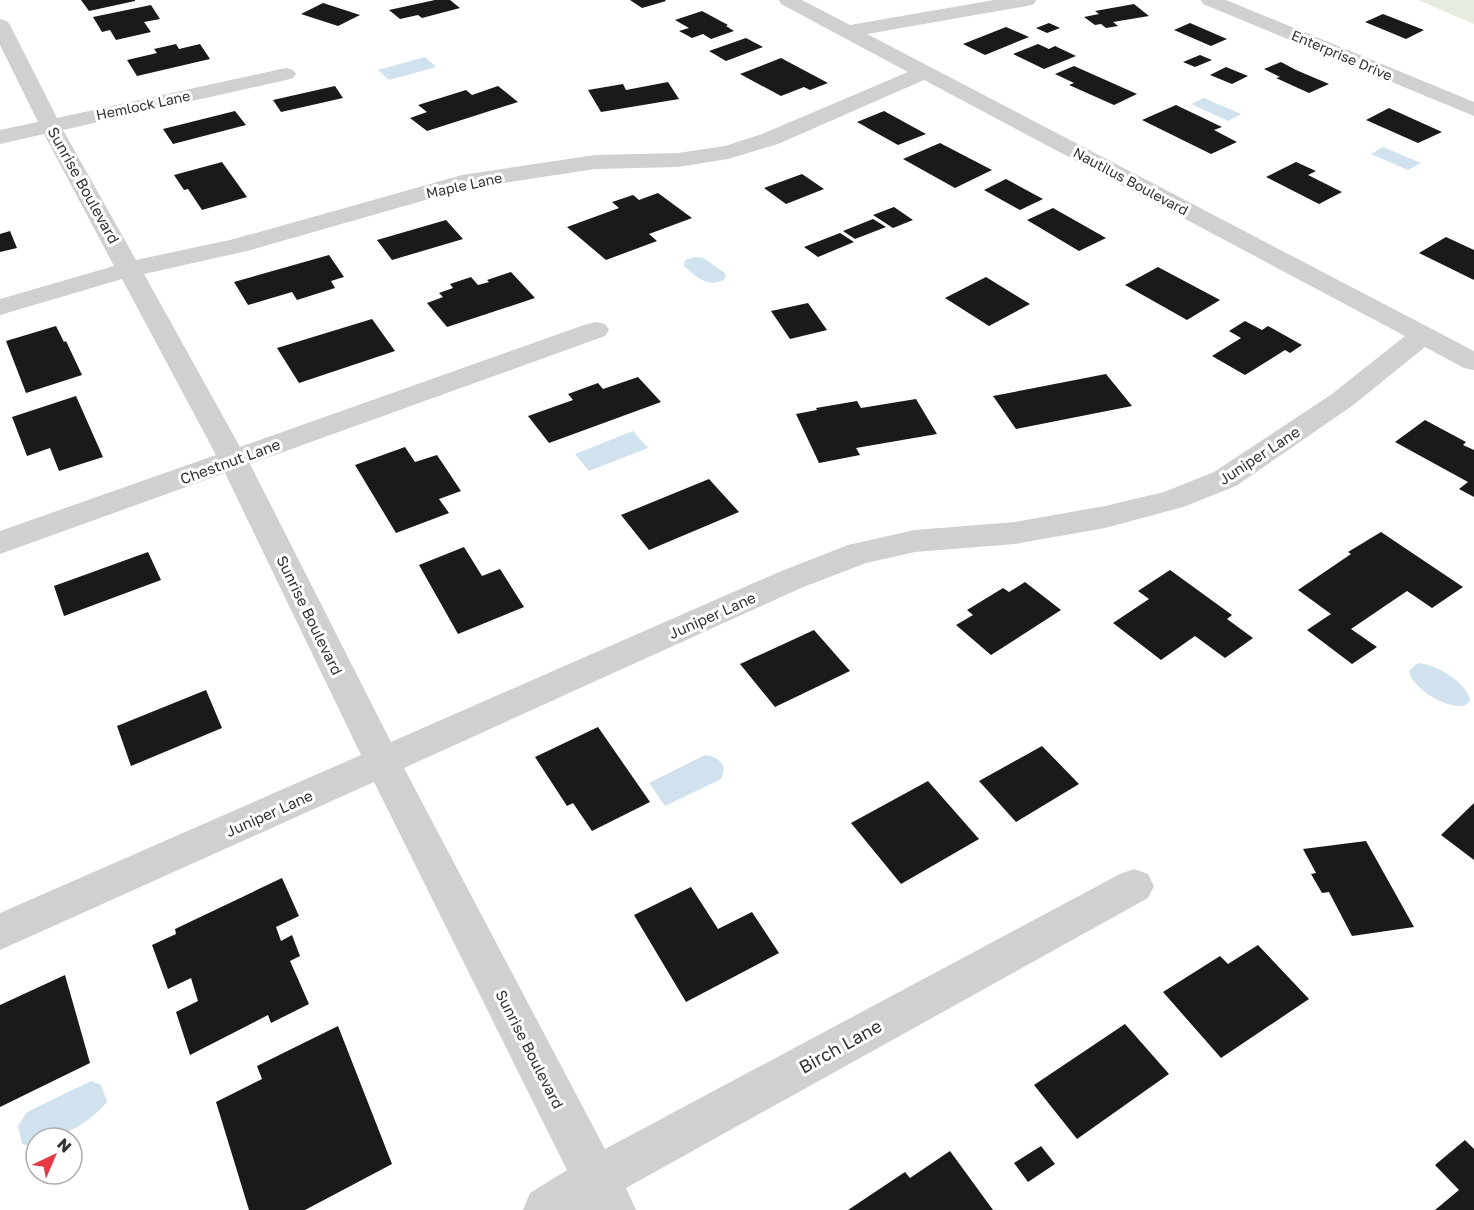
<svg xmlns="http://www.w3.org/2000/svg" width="1474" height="1210" viewBox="0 0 1474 1210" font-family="'Golos Text',sans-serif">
	<rect width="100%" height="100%" fill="#fff"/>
	<polygon fill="#e6ecdf" points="1418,0 1474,0 1474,24"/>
	<g fill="#cfe2ee">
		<polygon points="425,57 436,67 389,80 378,70"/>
		<polygon points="1204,98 1241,114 1228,121 1191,104"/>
		<polygon points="1383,147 1421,163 1408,170 1371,154"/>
		<path d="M694 257 704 258 726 274 724 280C707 288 697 277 684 266L685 260Z"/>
		<polygon points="633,431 648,448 589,471 575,454"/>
		<path d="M1418 663C1435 664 1467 682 1470 701L1466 705C1449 711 1411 688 1409 671Z"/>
		<path d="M705 755C719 757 728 764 721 779L665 806 649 783Z"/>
		<path d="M91 1081 101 1085 107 1102C89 1123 64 1138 36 1138L35 1148 22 1144 18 1126 27 1112Z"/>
	</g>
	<g fill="#1a1a1a">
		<polygon points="81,0 135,0 135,1 89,11"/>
		<polygon points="435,0 450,0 460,8 422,18 418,15 400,19 389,10"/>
		<polygon points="630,0 665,0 666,1 642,8"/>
		<polygon points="323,3 360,15 338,26 301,14"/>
		<polygon points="1134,4 1149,16 1113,22 1118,26 1106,28 1101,24 1095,25 1084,17 1099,14 1095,11"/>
		<polygon points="151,5 160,19 144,22 151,32 116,40 110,30 102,32 93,17"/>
		<polygon points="702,11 728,25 726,26 734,31 711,39 703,34 692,38 679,31 689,28 675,20"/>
		<polygon points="1383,14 1424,30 1406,39 1365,22"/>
		<polygon points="1049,23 1060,28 1047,33 1036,28"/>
		<polygon points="1190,23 1227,39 1211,46 1174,30"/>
		<polygon points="1006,27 1029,37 985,55 963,44"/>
		<polygon points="746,38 763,47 726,61 709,51"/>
		<polygon points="176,44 179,49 200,44 210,59 137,76 127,60 157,53 154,49"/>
		<polygon points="1038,44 1049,49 1055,46 1076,56 1044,69 1013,54"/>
		<polygon points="1200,55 1212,60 1195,67 1183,62"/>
		<polygon points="781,58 828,83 810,90 804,87 781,96 740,74"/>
		<polygon points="1281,62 1296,70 1329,84 1309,93 1276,78 1280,77 1264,69"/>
		<polygon points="1074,66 1137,94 1114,105 1069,85 1074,83 1055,74"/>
		<polygon points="1226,67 1248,76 1232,84 1210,75"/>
		<polygon points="668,82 679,99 601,112 588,90 623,84 626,90"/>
		<polygon points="335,86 343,98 281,112 273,100"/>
		<polygon points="498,86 518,102 427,131 410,118 427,112 418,105 466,90 472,95"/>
		<polygon points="1176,105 1222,127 1214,130 1237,142 1211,154 1142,120"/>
		<polygon points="1389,108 1442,132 1418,143 1366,120"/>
		<polygon points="235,111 246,125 173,144 163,129"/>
		<polygon points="884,111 926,134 898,145 857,122"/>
		<polygon points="940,143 992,170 955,188 903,159"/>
		<polygon points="222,162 247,197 202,210 188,189 184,190 174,175"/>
		<polygon points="1296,162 1316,171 1308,175 1342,192 1319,204 1266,177"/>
		<polygon points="802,174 824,189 786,204 764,188"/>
		<polygon points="1006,179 1043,199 1020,210 984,190"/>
		<polygon points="658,193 692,218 649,234 657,241 606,260 567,227 619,208 612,202 633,195 639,200"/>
		<polygon points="894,207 913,220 893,228 873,215"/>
		<polygon points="1053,208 1106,238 1079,251 1027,220"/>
		<polygon points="873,219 886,227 855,239 843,231"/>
		<polygon points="446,220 463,239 392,260 377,240"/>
		<polygon points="10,231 17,248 0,252 0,234"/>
		<polygon points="840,233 854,242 818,257 804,247"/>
		<polygon points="1446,237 1474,250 1474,280 1419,253"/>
		<polygon points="329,255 344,277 331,281 335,288 297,300 292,292 248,305 234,282"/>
		<polygon points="1158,267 1220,300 1187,320 1125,285"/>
		<polygon points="511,272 535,298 447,327 427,303 443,297 439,293 453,288 450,284 471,277 478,285 489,282 487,280"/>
		<polygon points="986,277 1030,304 989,326 945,298"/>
		<polygon points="808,303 827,330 790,339 771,311"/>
		<polygon points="372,319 395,351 299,383 277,348"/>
		<polygon points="1245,321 1262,330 1268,326 1302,345 1290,353 1285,350 1245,375 1212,356 1241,338 1229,331"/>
		<polygon points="56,326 64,342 66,341 82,375 26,393 6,341"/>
		<polygon points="1106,374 1132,406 1016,429 993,396"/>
		<polygon points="638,377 661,402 549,443 528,416 573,400 568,394 598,383 603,389"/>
		<polygon points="76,396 103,457 59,471 50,448 27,456 12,417"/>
		<polygon points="916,399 937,434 856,448 860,455 819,463 796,414 817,410 816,408 857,401 861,408"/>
		<polygon points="1425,420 1466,442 1463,445 1474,450 1474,497 1459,489 1468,482 1395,442"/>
		<polygon points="405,447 415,462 437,455 461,491 439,499 449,513 396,533 355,465"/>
		<polygon points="709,479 739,512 649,550 621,515"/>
		<polygon points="1381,532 1463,587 1432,608 1407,591 1351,629 1377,647 1352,664 1307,630 1331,614 1298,590 1351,554 1348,552"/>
		<polygon points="464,547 482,576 500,569 524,607 458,634 419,565"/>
		<polygon points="148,552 161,580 64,616 54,586"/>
		<polygon points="1170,570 1232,615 1227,619 1253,638 1225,658 1195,636 1161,660 1113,623 1149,599 1138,591"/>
		<polygon points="1025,582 1061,610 991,655 956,625 973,615 967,610 1003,588 1009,592"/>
		<polygon points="814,630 850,671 775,707 740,664"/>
		<polygon points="206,690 222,728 131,766 117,726"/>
		<polygon points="598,727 650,802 592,831 573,803 567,806 535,757"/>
		<polygon points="1042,746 1079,784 1016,822 979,781"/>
		<polygon points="928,781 979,839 901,884 851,823"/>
		<polygon points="1474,803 1474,860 1441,835"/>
		<polygon points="1366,841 1414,927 1352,936 1329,892 1322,893 1311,874 1316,873 1303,849"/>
		<polygon points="282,878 299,916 276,927 281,941 292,935 300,956 290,961 309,1004 271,1023 268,1015 190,1055 176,1012 198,1001 191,978 168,989 152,945 176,934 175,929"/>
		<polygon points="691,887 718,929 752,912 779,953 686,1002 634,915"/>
		<polygon points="1258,945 1309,999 1221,1058 1163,992 1220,956 1228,964"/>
		<polygon points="65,975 90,1063 0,1107 0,1005"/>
		<polygon points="1125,1024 1169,1074 1077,1139 1034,1085"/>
		<polygon points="338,1026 392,1164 305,1210 249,1210 216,1102 262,1079 257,1066"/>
		<polygon points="1465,1140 1474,1149 1474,1210 1435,1210 1459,1190 1435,1165"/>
		<polygon points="1041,1146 1055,1164 1028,1182 1014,1163"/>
		<polygon points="950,1151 993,1210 848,1210 905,1172 910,1178"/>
	</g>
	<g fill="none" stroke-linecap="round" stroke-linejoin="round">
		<g fill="#d0d0d0" fill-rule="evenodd">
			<path d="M779 0H802L850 25 994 0H1036L1034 4 1027 6 867 34 1474 351V370L1464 368 1425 347 1352 406 1236 486 1183 507 1105 528 1015 544 915 552 866 563 801 588 404 768 605 1149 1120 874 1134 869 1148 874 1154 886 1148 898 626 1188 636 1210H523L530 1193 567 1170 374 782 0 950V913L361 755 225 473 0 554V531L216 455 122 279 0 315V299L114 266 44 134 0 144V130L38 122 0 45V19L7 21 10 25 57 118 286 68 293 70 296 74 293 78 286 80 63 130 136 260 234 239 462 175 595 155 678 153 725 146 762 134 908 72 781 4ZM924 80 1405 336 1332 394 1214 472 1164 492 1105 506 1015 522 915 530 848 545 779 572 391 742 250 464 605 336 609 330 605 324 596 322 587 324 240 447 144 274 247 251 464 189 595 169 678 167 728 159 778 144Z"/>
			<polygon points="1201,0 1226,0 1474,102 1474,116 1203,4"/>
		</g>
	</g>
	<g text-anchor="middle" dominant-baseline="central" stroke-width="6" stroke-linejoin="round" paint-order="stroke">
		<g font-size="14" fill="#333" stroke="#fff">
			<text transform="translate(1342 55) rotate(23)">Enterprise Drive</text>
			<text transform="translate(143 105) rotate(-12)">Hemlock Lane</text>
			<text transform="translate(1131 181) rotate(28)">Nautilus Boulevard</text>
			<text transform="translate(464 185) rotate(-12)">Maple Lane</text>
		</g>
		<g font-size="15" fill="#333" stroke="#fff">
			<text transform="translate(84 185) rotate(61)">Sunrise Boulevard</text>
			<text transform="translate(1259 455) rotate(-33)">Juniper Lane</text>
			<text transform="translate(230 461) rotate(-20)">Chestnut Lane</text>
			<text transform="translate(310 615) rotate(64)">Sunrise Boulevard</text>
			<text transform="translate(712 615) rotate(-24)">Juniper Lane</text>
			<text transform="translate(269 813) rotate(-24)">Juniper Lane</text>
			<text transform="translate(530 1049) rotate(63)">Sunrise Boulevard</text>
		</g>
		<g font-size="18" fill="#333" stroke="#fff">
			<text transform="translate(840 1046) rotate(-29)">Birch Lane</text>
		</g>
	</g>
	<g transform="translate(54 1156) rotate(44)"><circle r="28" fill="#ffffff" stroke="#adadad" stroke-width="1.5"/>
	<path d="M0-4.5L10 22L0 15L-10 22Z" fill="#e63946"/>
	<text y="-9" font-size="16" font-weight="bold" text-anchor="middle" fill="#333333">N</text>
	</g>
</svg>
